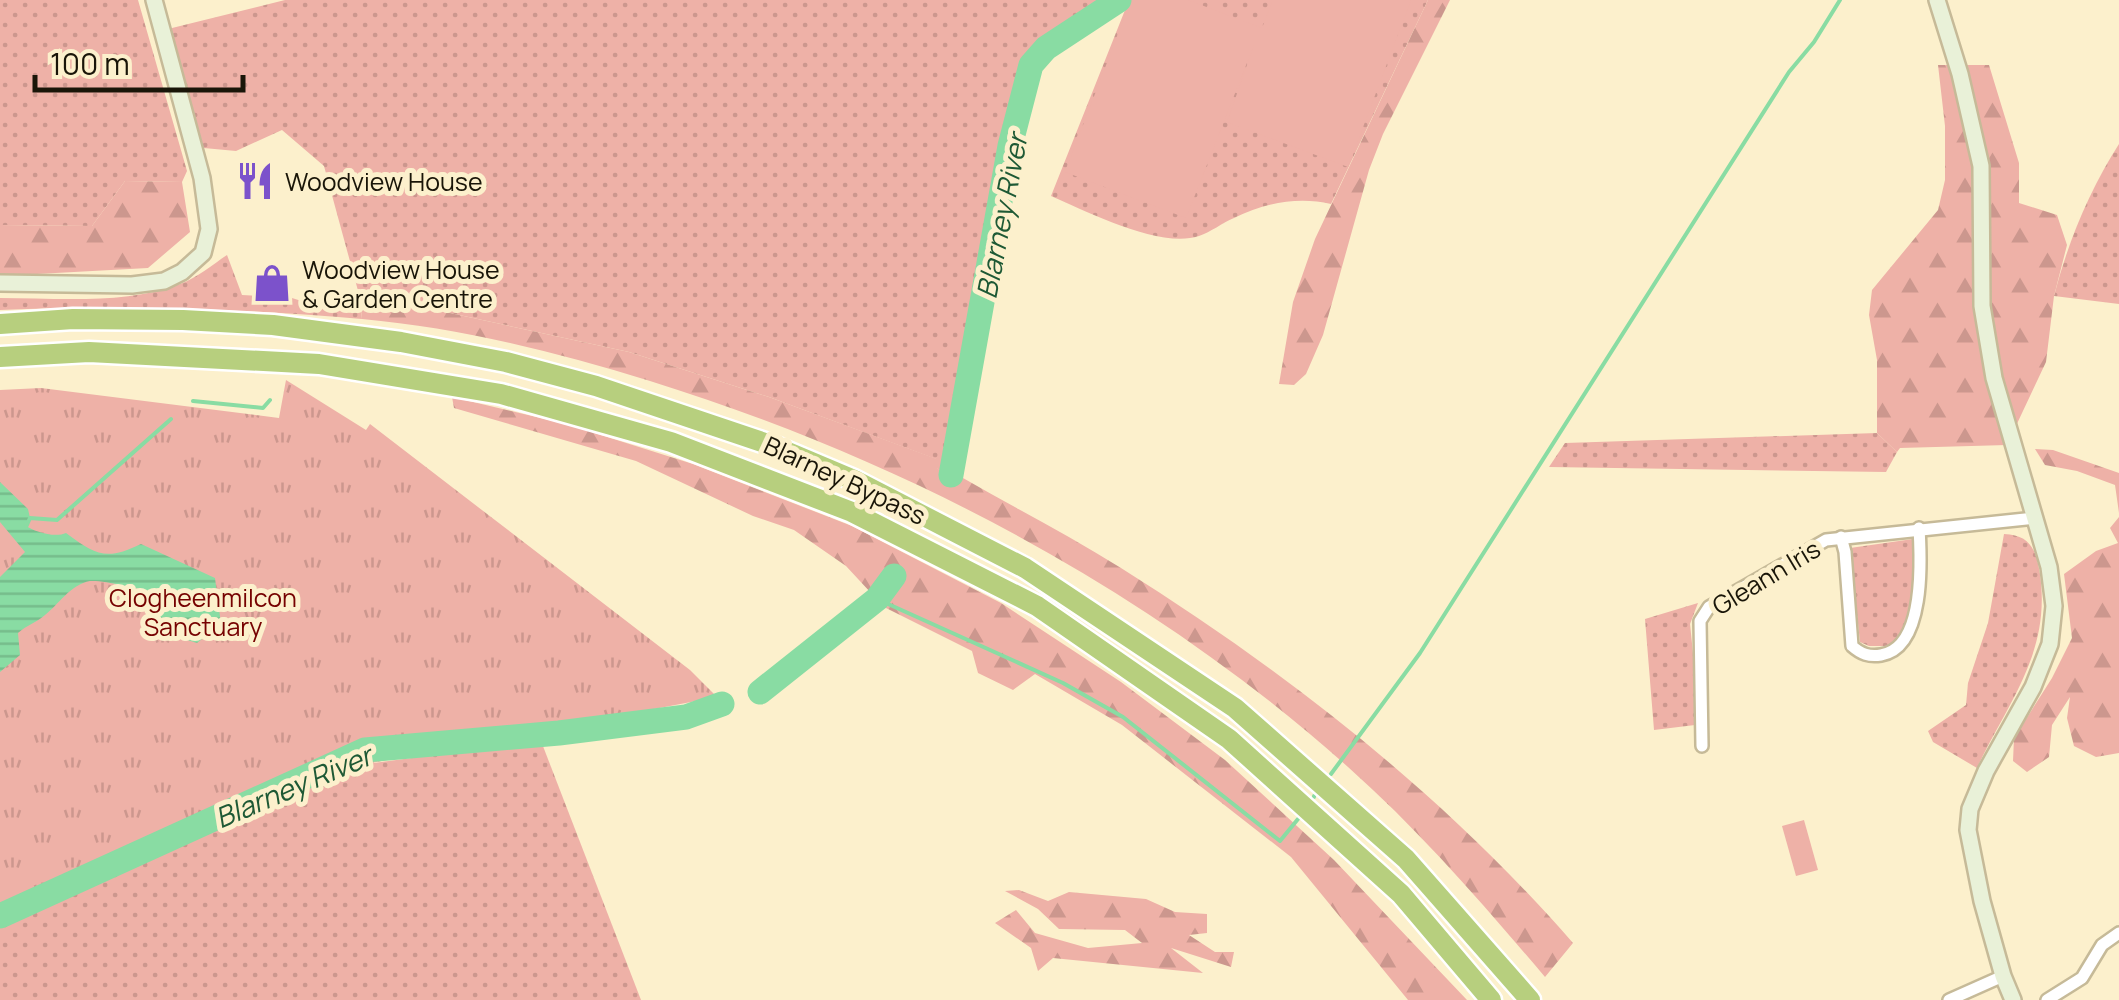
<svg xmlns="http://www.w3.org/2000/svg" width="2119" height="1000" viewBox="0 0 2119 1000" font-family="Manrope,sans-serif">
	<defs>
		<pattern id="grass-dots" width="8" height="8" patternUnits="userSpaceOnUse" patternTransform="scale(2.5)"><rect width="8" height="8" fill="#eeb1a7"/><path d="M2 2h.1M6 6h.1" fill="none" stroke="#cc978e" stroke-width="1.8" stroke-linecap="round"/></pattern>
		<pattern id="forest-firs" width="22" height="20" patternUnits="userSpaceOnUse" patternTransform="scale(2.5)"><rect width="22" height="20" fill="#eeb1a7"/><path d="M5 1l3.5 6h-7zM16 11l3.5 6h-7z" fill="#cc978e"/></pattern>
		<pattern id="park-tufts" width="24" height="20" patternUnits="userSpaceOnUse" patternTransform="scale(2.5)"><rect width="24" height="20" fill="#eeb1a7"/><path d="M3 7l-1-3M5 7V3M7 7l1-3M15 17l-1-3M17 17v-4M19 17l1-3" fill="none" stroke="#cc978e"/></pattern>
		<pattern id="water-rules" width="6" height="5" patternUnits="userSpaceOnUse" patternTransform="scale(2.5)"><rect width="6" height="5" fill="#89dca3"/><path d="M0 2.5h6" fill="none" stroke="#76bc8b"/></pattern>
	</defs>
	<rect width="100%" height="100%" fill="#fcf0cc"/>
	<g fill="url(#grass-dots)">
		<polygon points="0,0 138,0 187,171 182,182 125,181 92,226 0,225"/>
		<polygon points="285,0 1119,0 1046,48 1031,65 1005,171 951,475 936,468 936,459 769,397 629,352 450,313 360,298 324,166 282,130 236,151 193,147 168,29"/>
		<path d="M1129 0H1428L1331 204C1298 196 1264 203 1234 218 1222 223 1211 232 1199 236 1160 249 1088 212 1051 196Z"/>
		<path d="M2119 144V304L2054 296C2068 242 2089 191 2119 144Z"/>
		<path d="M227 255 242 295 292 298 330 310 361 309 362 319C241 309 122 304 0 310V298C57 298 126 305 180 284 197 278 212 265 227 255Z"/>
		<polygon points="1877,433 1897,452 1886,472 1549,467 1565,443"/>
		<path d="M2004 534C2030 535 2036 549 2040 574 2051 653 2009 700 1977 768L1933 742 1928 731 1966 705 1968 683 1988 623Z"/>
		<path d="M1913 539 1917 545C1913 577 1916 623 1889 646H1869L1860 642 1850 548Z"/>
		<polygon points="1698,603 1690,624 1697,692 1695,725 1654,730 1645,619"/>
		<polygon points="541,741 641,1000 0,1000 0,923 366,764"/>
	</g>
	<g fill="url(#forest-firs)">
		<polygon points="1428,0 1450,0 1383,134 1369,170 1323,335 1306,374 1294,385 1279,384 1293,302 1315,239"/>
		<polygon points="1938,65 1989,65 2019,163 2019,203 2057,215 2067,245 2054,296 2046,362 2007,445 1900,448 1897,452 1877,433 1877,360 1869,315 1872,290 1938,210 1945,180 1945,126"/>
		<polygon points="125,181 182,182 190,232 148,268 0,276 0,225 92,226"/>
		<path d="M360 298 450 313 629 352 769 397 937 459V468L958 482 963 478C1015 508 1070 536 1121 568 1287 672 1444 795 1573 943L1545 977C1483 904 1420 831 1348 767 1149 589 904 460 650 381 555 352 461 328 362 319Z"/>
		<polygon points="452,397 566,424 693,464 852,526 1001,603 1121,682 1225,760 1334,860 1467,1000 1408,1000 1291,857 1122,725 1035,674 1013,690 978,673 972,651 884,607 846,566 794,530 753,516 636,461 454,408"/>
		<polygon points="2035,449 2053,450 2119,473 2119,513 2115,485 2077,471 2045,465"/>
		<polygon points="2119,517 2119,753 2096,757 2074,746 2067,718 2070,697 2052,725 2049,757 2027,772 2013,761 2014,738 2052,678 2072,638 2064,574 2096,551 2118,543 2110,528"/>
		<polygon points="1019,890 1048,901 1069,892 1146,899 1175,912 1207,914 1207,933 1189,935 1215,952 1234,952 1231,967 1171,948 1203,973 1053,958 1038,971 1031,948 995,923 1016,910 1035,933 1088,948 1142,943 1125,930 1059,929 1038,909 1005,891"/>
	</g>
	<polygon fill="url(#park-tufts)" points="286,380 366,430 370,424 690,670 717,697 366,764 0,923 0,390 41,388 279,418"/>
	<g fill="#eeb1a7">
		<polygon points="1131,0 1188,0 1262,28 1273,0 1411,0 1348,167 1227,122 1254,45 1186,218 1065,172"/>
		<polygon points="1804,820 1818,870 1796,876 1782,826"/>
	</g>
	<path fill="url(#water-rules)" d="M0 482 28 509 30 518 25 525C34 532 55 538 66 533 96 555 106 561 141 544L215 578 221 624 197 643 158 631 154 592C137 589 105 580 90 581 71 584 58 605 45 615 37 622 27 625 18 633L20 655 0 672V577L25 552 0 522Z"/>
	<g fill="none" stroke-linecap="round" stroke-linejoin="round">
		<g stroke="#89dca3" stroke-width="4">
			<polyline points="193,401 263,408 270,400"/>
			<polyline points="26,527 30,518 57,520 171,419"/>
			<polyline points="877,599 1063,683 1123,717 1280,841 1298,819"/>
			<polyline points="1331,774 1420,653 1789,72 1814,42 1840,0"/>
			<polyline points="1314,797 1314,796"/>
		</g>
		<g stroke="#89dca3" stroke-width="25">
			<polyline points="951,475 1010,146 1031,65 1046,48 1119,0"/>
			<polyline points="760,692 877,599 894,576"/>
			<polyline points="0,916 365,750 559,733 686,717 722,704"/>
		</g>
		<g stroke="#c6ba98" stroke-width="16">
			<g id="street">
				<path d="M1841 537 1845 552 1852 646C1861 654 1869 657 1881 655 1925 648 1921 561 1919 528"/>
				<polyline points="1702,746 1700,621 1709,607 1826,540 2035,518"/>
				<polyline points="1949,1000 2003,976"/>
				<polyline points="2047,1000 2082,978 2102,945 2119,933"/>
			</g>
		</g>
		<g stroke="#c6ba98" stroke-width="20">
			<g id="secondary">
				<polyline points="1937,0 1960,74 1981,166 1982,306 1994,378 2049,567 2054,606 2050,644 2033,687 1986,771 1970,809 1968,830 1982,901 2003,976 2013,1000"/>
				<polyline points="0,283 132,285 164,281 182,272 203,253 209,229 202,178 154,0"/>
			</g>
		</g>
		<g stroke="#fff" stroke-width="25">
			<g id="highway">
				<polyline points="0,324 73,319 183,320 273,325 401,342 506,362 596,386 771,445 854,480 1025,568 1235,708 1406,859 1530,1000"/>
				<polyline points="0,357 89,352 319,364 501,394 671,442 852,512 1037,606 1229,739 1401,894 1491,1000"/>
			</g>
		</g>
		<use href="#street" stroke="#fff" stroke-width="11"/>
		<use href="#secondary" stroke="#e9f1d8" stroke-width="15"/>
		<use href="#highway" stroke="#b7cf7e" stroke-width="20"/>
	</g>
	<defs>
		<g id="restaurant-bare" transform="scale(3)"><path d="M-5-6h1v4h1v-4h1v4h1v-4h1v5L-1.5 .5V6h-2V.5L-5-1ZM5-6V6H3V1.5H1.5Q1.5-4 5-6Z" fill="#7c52cb" stroke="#fcf0cc" stroke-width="2.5" paint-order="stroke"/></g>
		<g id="shop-bare" transform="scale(3)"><path d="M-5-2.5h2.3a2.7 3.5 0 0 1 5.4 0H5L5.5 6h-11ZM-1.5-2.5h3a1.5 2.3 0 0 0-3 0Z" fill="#7c52cb" stroke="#fcf0cc" stroke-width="2.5" paint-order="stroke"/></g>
	</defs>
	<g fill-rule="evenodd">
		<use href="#restaurant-bare" x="255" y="181"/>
		<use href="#shop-bare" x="272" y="283"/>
	</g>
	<g text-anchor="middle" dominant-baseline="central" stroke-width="10" stroke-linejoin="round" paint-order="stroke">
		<g font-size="25" fill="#191508" stroke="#fcf0cc" text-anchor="start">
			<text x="285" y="181">Woodview House</text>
			<text x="302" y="269">Woodview House<tspan x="302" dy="29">&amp; Garden Centre</tspan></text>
		</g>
		<g font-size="25" fill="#191508" stroke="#fcf0cc">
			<text transform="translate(845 480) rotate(25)">Blarney Bypass</text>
			<text transform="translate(1766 577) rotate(-31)">Gleann Iris</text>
		</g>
		<g font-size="25" fill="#760201" stroke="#fcf0cc">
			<text x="203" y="597">Clogheenmilcon<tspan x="203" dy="29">Sanctuary</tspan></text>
		</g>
		<g font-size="28" font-style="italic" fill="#1e5935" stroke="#fcf0cc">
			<text transform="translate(1001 216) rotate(-79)">Blarney River</text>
			<text transform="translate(293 786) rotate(-23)">Blarney River</text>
		</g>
	</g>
	<path d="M35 75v15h208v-15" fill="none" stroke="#191508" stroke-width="5"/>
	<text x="50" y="75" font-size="30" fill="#191508" stroke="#fcf0cc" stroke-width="8" paint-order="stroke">100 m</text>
</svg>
